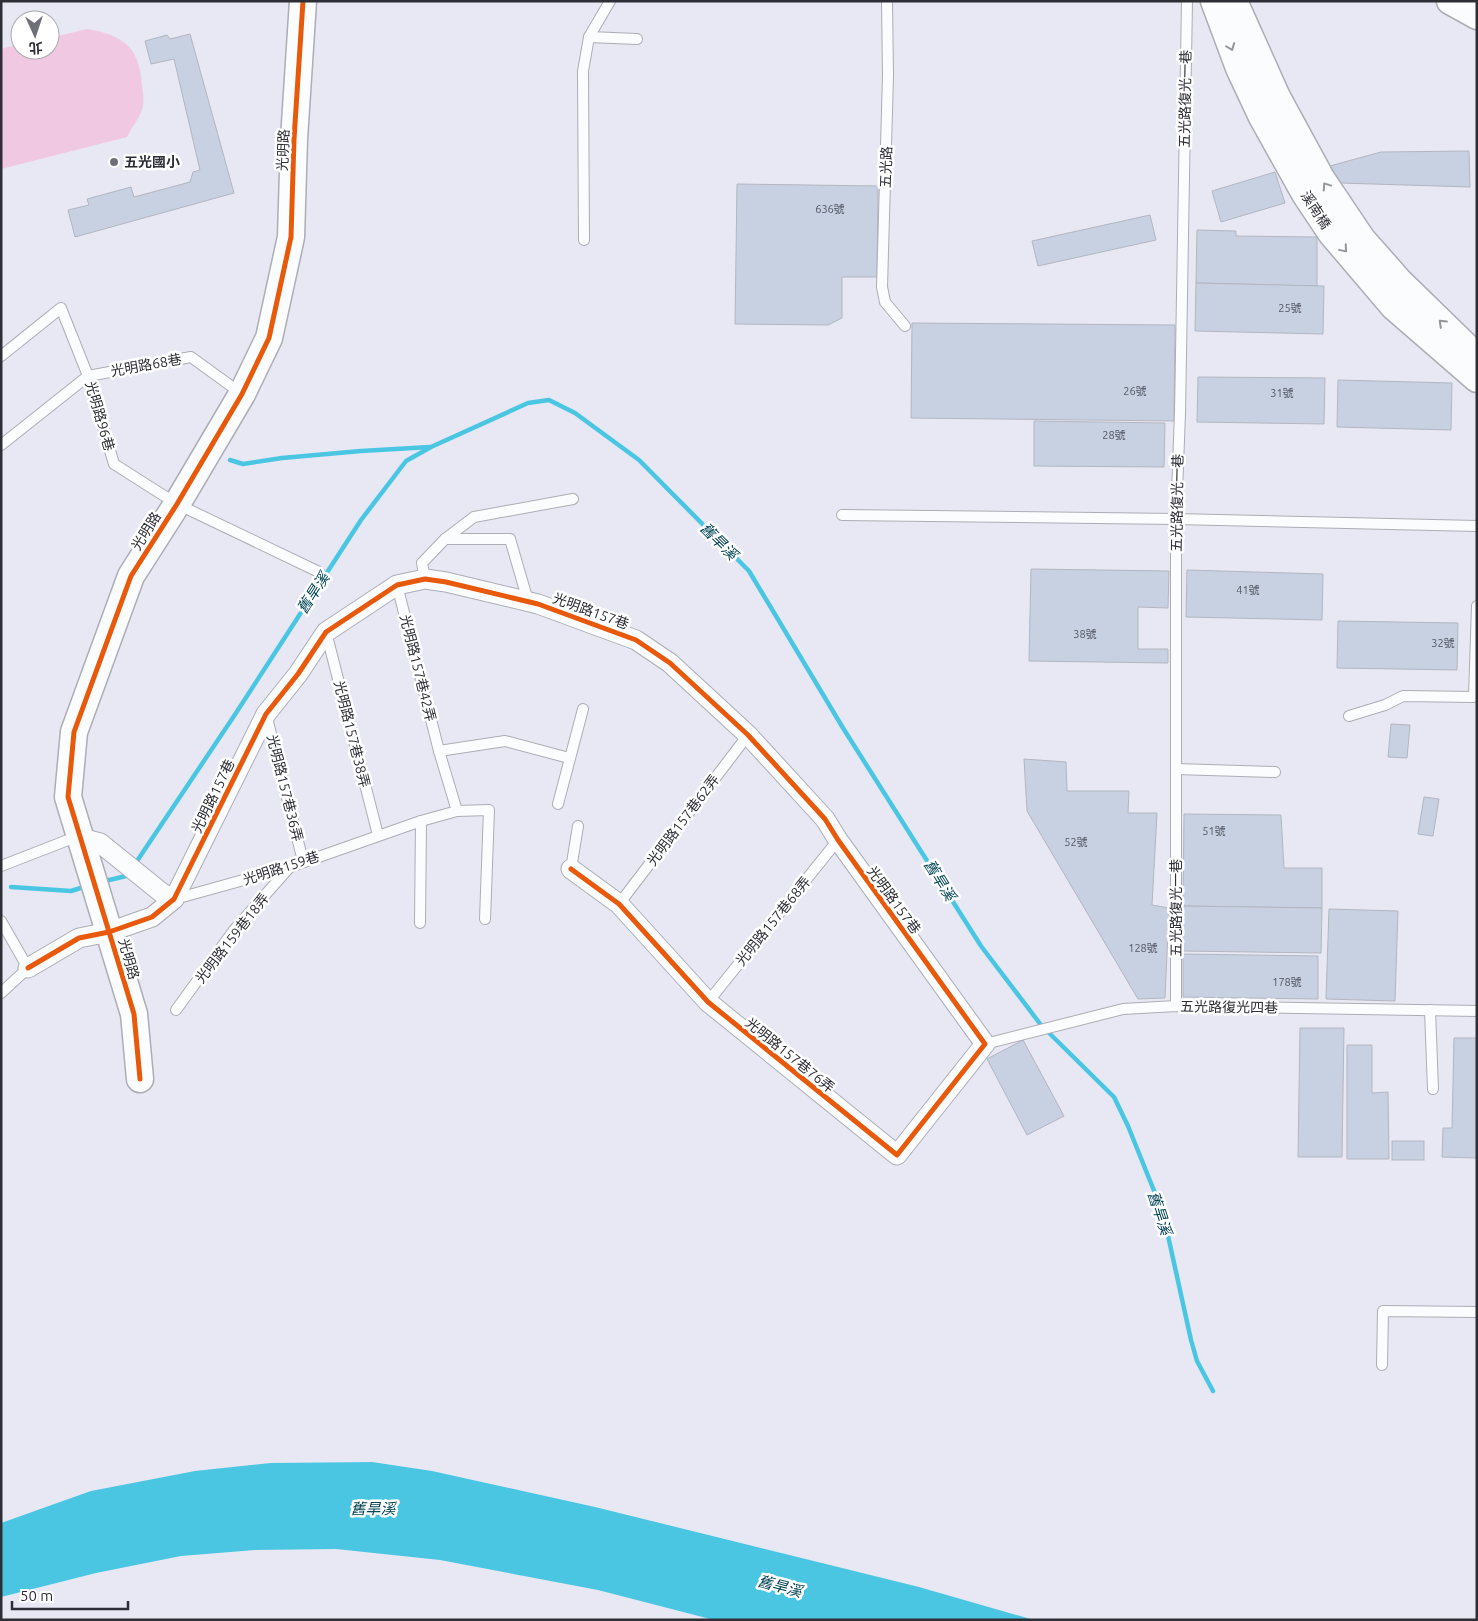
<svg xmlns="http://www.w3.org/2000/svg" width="1478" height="1621" viewBox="0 0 1478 1621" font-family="Ubuntu,'Noto Sans TC',sans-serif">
	<rect width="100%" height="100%" fill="#e7e8f4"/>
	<path fill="#f1c8e1" d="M87 29C124 35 140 48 142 86 143 92 144 100 143 106 141 116 132 127 127 137L1 169V49L20 44V50H50V38Z"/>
	<polygon fill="#4ac6e3" points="372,1462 432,1471 595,1507 919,1587 1034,1620 714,1620 598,1590 440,1560 336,1549 255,1550 181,1556 96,1573 1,1597 1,1523 91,1491 195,1471 271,1463"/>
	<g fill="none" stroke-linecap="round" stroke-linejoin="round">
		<g stroke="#4ac6e3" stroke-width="4.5">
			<polyline points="230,460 243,464 282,458 361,451 430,447"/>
			<polyline points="135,864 236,713 361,520 406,461 431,447 528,403 549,400 575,413 639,460 749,571 843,728 981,946 1041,1025 1114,1097 1128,1126 1163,1213 1191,1340 1197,1361 1213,1391"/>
			<polyline points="101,882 126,876 129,872"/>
			<polyline points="11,887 71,891 87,886"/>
		</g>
	</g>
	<g fill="#c7d1e2" stroke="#b3b6bf">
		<polygon points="190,34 234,193 75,237 68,210 89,205 87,199 131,187 134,197 190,182 193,172 200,170 174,59 151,64 145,41 167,35 170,39"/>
		<polygon points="1469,151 1470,187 1340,183 1330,166 1381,152"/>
		<polygon points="1275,172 1285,203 1221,222 1212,191"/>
		<polygon points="737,184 878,186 877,277 842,277 842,318 828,325 735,324"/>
		<polygon points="1150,215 1156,240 1038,266 1032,241"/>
		<polygon points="1197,230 1236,231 1236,236 1317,237 1317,286 1196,283"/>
		<polygon points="1196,283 1324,286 1323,334 1195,331"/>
		<polygon points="912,323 1175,325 1174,421 911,418"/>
		<polygon points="1198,377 1325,378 1324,424 1197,422"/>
		<polygon points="1338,380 1452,383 1451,430 1337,427"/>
		<polygon points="1034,421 1165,423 1164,467 1034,466"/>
		<polygon points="1031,569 1169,571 1168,608 1138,607 1138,649 1168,649 1168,663 1029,661"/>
		<polygon points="1187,570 1323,574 1322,620 1186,617"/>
		<polygon points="1338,621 1458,623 1457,670 1337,668"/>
		<polygon points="1391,724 1410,725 1407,758 1388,757"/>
		<polygon points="1024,759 1066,762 1067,791 1129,791 1128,813 1157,813 1152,905 1169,908 1165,998 1138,999 1027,811"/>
		<polygon points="1424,797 1439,799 1433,836 1418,834"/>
		<polygon points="1184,814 1281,815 1284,868 1322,868 1322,908 1183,906"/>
		<polygon points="1183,906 1322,908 1321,953 1182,951"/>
		<polygon points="1329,909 1398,911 1395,1001 1326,999"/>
		<polygon points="1183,954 1318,956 1318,999 1183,997"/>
		<polygon points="1300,1028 1344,1028 1342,1157 1298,1157"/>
		<polygon points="1454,1038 1477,1038 1477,1158 1442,1157 1443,1128 1452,1128"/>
		<polygon points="1023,1040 1064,1116 1027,1135 987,1059"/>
		<polygon points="1347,1045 1372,1045 1372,1093 1388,1092 1389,1159 1347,1159"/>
		<rect x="1392" y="1141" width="32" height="19"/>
	</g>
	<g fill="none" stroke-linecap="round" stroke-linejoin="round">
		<g stroke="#acadb5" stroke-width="12">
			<g id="lane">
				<polyline points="887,1 888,75 882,287 885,302 905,326"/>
				<polyline points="589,37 637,39"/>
				<polyline points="584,240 583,71 589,37 610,1"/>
				<polyline points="1,356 61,308 88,376 114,464 177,504 319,572"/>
				<polyline points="1,445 88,376 191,357 242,394"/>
				<polyline points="842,515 1176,519 1477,526"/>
				<polyline points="445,539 510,539 528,601"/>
				<polyline points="425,579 422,563 445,539 474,517 573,499"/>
				<polyline points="397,585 439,751 457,811"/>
				<polyline points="326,632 378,835"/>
				<polyline points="266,714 303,861"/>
				<polyline points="1349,716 1385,705 1403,696 1474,697 1477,606"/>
				<polyline points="439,751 505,741 569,758"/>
				<polyline points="1176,769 1275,772"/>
				<polyline points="558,804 583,709"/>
				<polyline points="1,866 68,840 80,838"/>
				<polyline points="571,869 578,826"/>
				<polyline points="175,899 290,867 421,821 457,811 489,810 485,919"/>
				<polyline points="619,904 748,735"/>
				<polyline points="1,921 28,968 1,993"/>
				<polyline points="420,923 421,821"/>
				<polyline points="708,1002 838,840"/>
				<polyline points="1176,1006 1176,519 1180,413 1187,1"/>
				<polyline points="176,1010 234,930 289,868"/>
				<polyline points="1430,1010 1433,1089"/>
				<polyline points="985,1044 1123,1009 1176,1006 1477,1011"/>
				<polyline points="1382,1365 1383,1311 1477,1312"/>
			</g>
		</g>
		<g stroke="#acadb5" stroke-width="21">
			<g id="street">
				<polyline points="81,838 100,843 162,893 174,899"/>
				<polyline points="28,968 79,938 109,932 152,917 174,899 266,714 298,674 326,632 397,585 425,579 446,582 538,604 636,640 670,663 748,735 825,819 838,840 985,1044 897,1155 708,1002 619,904 571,869"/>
			</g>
		</g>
		<g stroke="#acadb5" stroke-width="29">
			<g id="secondary">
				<polyline points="1214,1 1239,68 1262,117 1305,194 1331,233 1394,307 1477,379"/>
				<polyline points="1234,1 1277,97 1321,178 1362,239 1400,282 1477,357"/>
				<polyline points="1450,1 1477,16"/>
				<polyline points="140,1079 134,1014 68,797 74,732 131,576 177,504 242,394 269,338 291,237 294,139 303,1"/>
			</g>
		</g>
		<use href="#lane" stroke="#fbfcfd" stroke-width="10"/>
		<use href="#street" stroke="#fbfcfd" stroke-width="19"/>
		<use href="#secondary" stroke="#fbfcfd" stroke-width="26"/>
		<g stroke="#fff" stroke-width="8">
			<g id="cycleway">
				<polyline points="28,968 79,938 109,932 152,917 174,899 266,714 298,674 326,632 397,585 425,579 446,582 538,604 636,640 670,663 748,735 825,819 838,840 985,1044 897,1155 708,1002 619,904 571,869"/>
				<polyline points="140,1079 134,1014 68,797 74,732 131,576 177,504 242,394 269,338 291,237 294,139 303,1"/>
			</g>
		</g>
		<use href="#cycleway" stroke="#e8590c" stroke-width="5"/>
	</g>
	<defs><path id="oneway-chevron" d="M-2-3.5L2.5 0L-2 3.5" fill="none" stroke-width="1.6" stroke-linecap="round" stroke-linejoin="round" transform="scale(1.25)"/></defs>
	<g stroke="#94959a">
		<use href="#oneway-chevron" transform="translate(1231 47) rotate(69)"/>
		<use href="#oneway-chevron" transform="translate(1326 186) rotate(-124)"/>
		<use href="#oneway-chevron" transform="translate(1344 249) rotate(50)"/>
		<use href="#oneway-chevron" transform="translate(1442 323) rotate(-136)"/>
	</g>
	<circle fill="#6f6f79" stroke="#fff" stroke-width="2" cx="114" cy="162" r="5"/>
	<g text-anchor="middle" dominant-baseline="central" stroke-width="5" stroke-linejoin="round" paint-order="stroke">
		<g font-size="11" fill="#545762">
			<text x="830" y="209">636號</text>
			<text x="1290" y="308">25號</text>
			<text x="1135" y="391">26號</text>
			<text x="1282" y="393">31號</text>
			<text x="1114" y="435">28號</text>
			<text x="1248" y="590">41號</text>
			<text x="1085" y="634">38號</text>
			<text x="1443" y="643">32號</text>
			<text x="1214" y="831">51號</text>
			<text x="1076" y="842">52號</text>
			<text x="1143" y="948">128號</text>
			<text x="1287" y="982">178號</text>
		</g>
		<g font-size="14" fill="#2e2e37" stroke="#fff">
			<text transform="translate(1185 99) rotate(-89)">五光路復光一巷</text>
			<text transform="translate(283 150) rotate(-87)">光明路</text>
			<text transform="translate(886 167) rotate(-88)">五光路</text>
			<text transform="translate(1316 210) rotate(57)">溪南橋</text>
			<text transform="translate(146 365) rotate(-10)">光明路68巷</text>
			<text transform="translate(100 416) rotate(74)">光明路96巷</text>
			<text transform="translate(1177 503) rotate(-89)">五光路復光一巷</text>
			<text transform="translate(146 531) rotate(-58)">光明路</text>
			<text transform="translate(591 611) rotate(20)">光明路157巷</text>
			<text transform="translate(418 668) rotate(76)">光明路157巷42弄</text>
			<text transform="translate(352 734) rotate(76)">光明路157巷38弄</text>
			<text transform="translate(285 788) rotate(76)">光明路157巷36弄</text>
			<text transform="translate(213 796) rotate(-64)">光明路157巷</text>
			<text transform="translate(683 820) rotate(-53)">光明路157巷62弄</text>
			<text transform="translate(281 868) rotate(-18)">光明路159巷</text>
			<text transform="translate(894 900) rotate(54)">光明路157巷</text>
			<text transform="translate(1176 908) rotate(-90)">五光路復光一巷</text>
			<text transform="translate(773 921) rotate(-51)">光明路157巷68弄</text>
			<text transform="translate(232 938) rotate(-52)">光明路159巷18弄</text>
			<text transform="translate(129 959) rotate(74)">光明路</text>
			<text transform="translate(1229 1007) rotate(1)">五光路復光四巷</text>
			<text transform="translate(790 1055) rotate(39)">光明路157巷76弄</text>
		</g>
		<g font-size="14" font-weight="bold" fill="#2e2e37" stroke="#fff" text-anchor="start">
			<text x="124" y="162">五光國小</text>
		</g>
		<g font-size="15" font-style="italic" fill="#014453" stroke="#fff">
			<text transform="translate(719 541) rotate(45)">舊旱溪</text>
			<text transform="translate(313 593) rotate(-57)">舊旱溪</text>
			<text transform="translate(940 880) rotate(58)">舊旱溪</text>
			<text transform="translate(1160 1213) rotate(72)">舊旱溪</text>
			<text x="373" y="1508">舊旱溪</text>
			<text transform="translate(780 1586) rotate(15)">舊旱溪</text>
		</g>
	</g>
	<rect width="1478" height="1621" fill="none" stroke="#2e2e37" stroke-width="5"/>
	<g transform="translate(35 35) rotate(177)"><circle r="24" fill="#ffffff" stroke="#ababaf"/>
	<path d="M0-4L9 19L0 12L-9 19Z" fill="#6f6f79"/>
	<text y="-8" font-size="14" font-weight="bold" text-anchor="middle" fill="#2e2e37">北</text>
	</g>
	<path d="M12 1601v8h116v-8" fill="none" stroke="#2e2e37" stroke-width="2.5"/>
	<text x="20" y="1601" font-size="15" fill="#2e2e37" stroke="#ffffff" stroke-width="4" paint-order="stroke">50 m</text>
</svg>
